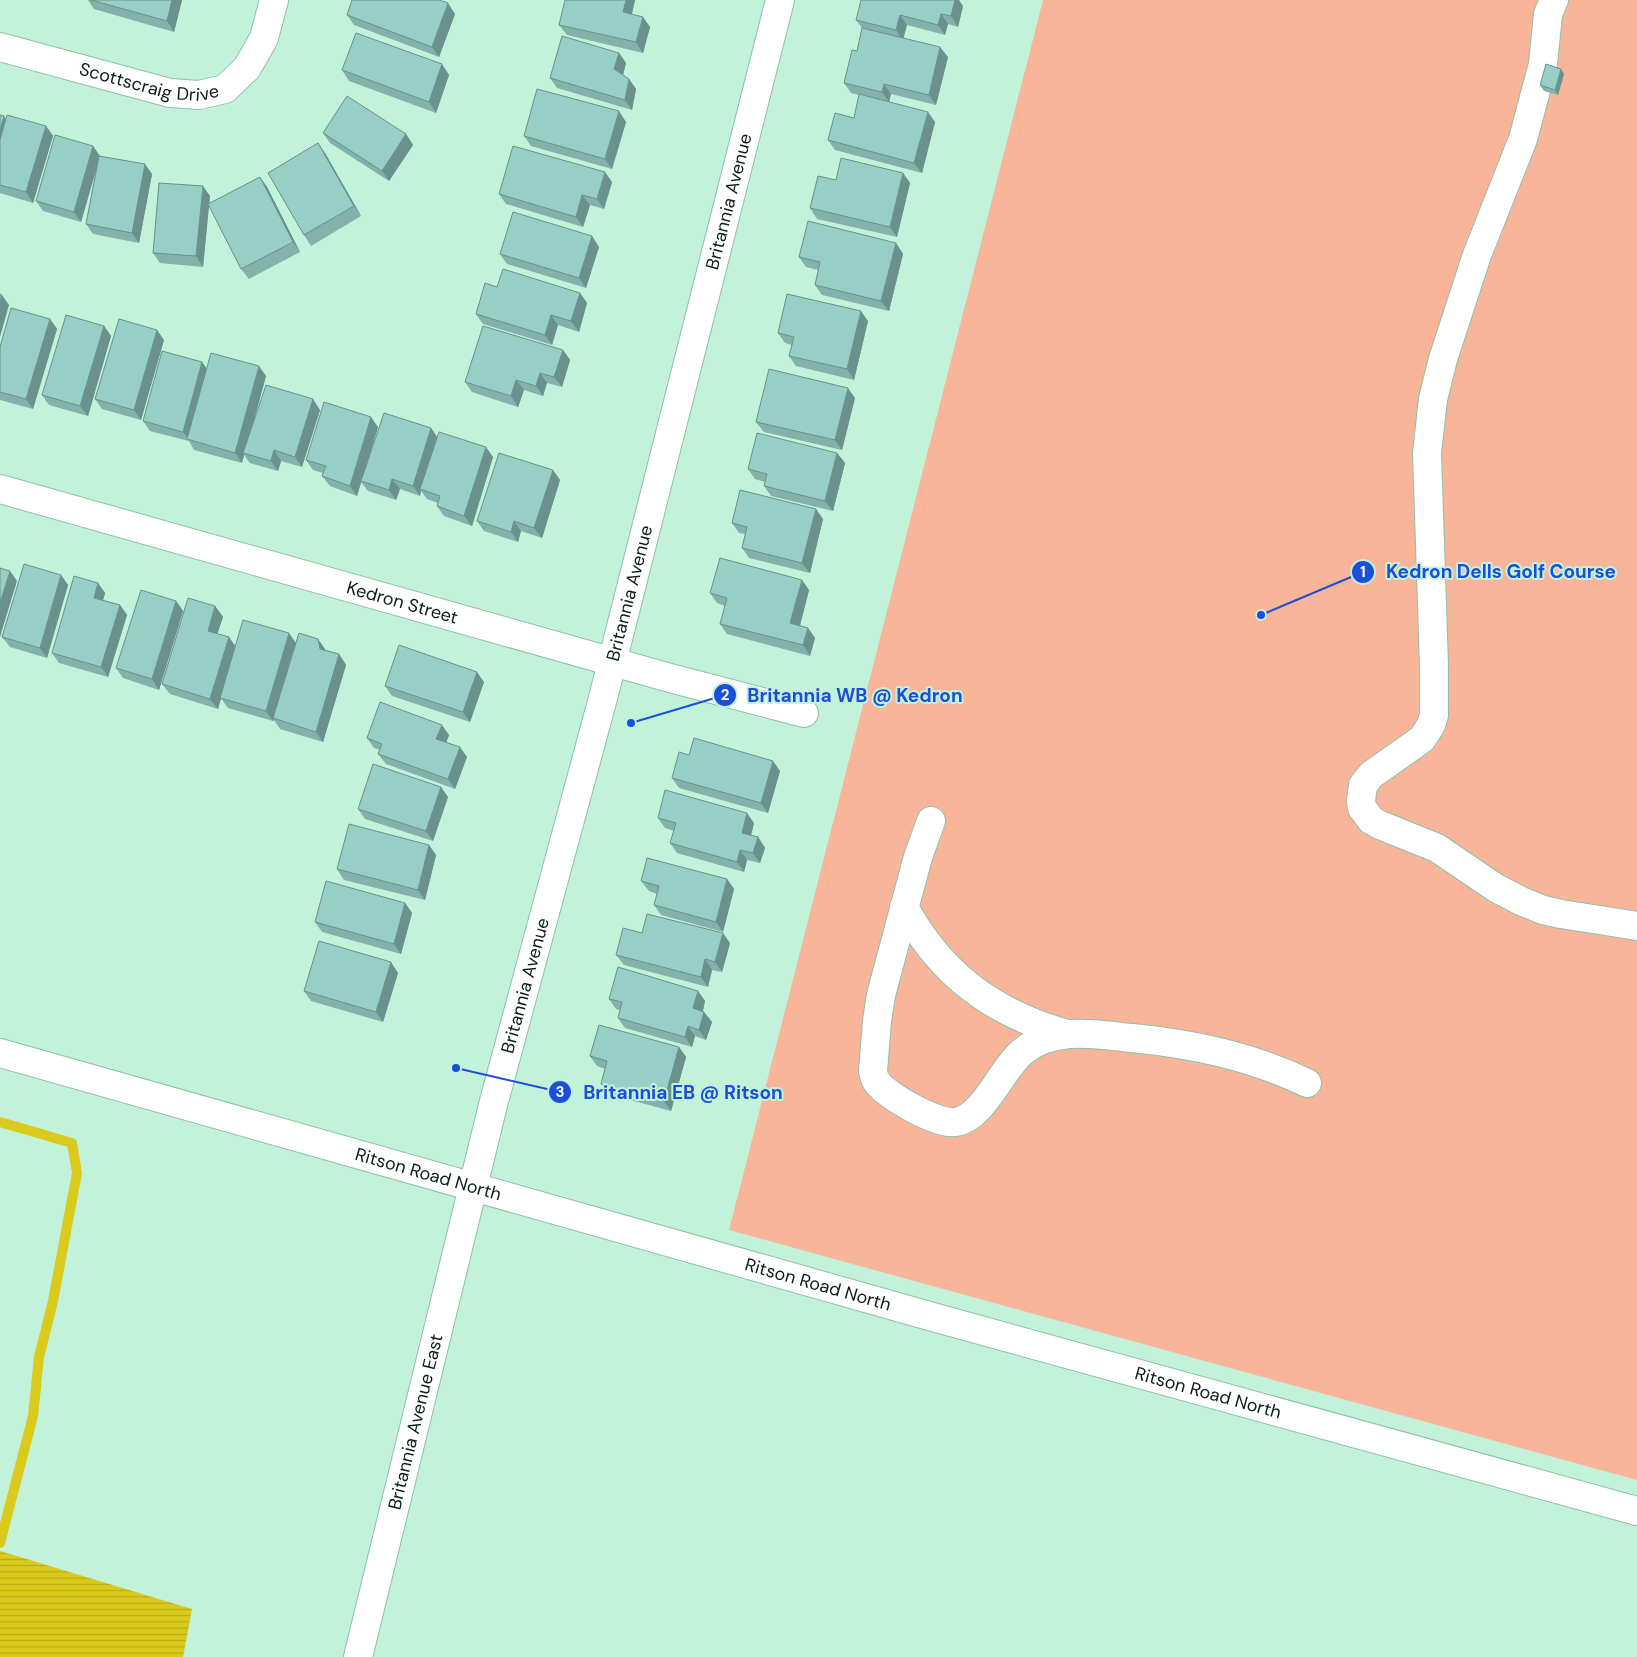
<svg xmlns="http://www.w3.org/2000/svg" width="1637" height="1657" viewBox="0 0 1637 1657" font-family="'DM Sans',sans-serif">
	<defs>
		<pattern id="water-rules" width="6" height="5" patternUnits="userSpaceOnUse" patternTransform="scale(1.25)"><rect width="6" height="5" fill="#daca1c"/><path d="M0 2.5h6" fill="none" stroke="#baad19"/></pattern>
	</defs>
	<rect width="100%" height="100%" fill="#c2f2da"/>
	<polygon fill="#f8b599" points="1043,0 1637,0 1637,1480 729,1230"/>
	<polygon fill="url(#water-rules)" points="0,1551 192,1609 183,1657 0,1657"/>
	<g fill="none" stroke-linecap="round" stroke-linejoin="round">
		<polyline stroke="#daca1c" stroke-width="10" points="0,1122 72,1143 77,1173 53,1301 39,1357 33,1416 0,1543"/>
		<g stroke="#91c0a9" stroke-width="30">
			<g id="minor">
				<polyline points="1554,0 1548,14 1543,64 1523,139 1477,255 1443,359 1433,399 1427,453 1434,666 1434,715 1431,725 1422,739 1371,775 1363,785 1361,801 1362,808 1366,813 1371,820 1380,825 1437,848 1496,888 1521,901 1543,910 1561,914 1637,926"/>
				<path id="s1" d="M0 47 170 93 199 95 225 89 247 68 264 38 274 0"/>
				<path id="s2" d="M0 489 670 678 804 713"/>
				<path d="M931 821 918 857 881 995 877 1021 873 1071C874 1075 874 1079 877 1082 888 1097 938 1125 956 1122 983 1118 1001 1070 1022 1052 1053 1026 1095 1034 1132 1038 1193 1044 1251 1056 1307 1083"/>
				<path d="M904 907C941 975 993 1013 1067 1034"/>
				<path id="s3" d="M358 1657 493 1105 603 698 780 0"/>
			</g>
		</g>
		<g stroke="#91c0a9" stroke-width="30">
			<g id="major">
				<path id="s4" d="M0 1053 940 1319 1637 1511"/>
			</g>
		</g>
		<use href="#minor" stroke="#fff" stroke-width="28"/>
		<use href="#major" stroke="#fff" stroke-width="28"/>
	</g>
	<g fill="#82b2aa">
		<polygon points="88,0 182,0 174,32 94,9"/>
		<polygon points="635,0 632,14 650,27 643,53 567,35 559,25"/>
		<polygon points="963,6 958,27 948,24 945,35 907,25 903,38 948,57 936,105 891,94 889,102 935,122 922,173 835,150 828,140 854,118 859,95 851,93 844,83 857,51 862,28 856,20"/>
		<polygon points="455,14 439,57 354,25 347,15"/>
		<polygon points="619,53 626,63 623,75 629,79 636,89 632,110 557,88 550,78"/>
		<polygon points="1561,69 1564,74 1558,95 1544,91 1540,85"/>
		<polygon points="342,70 449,75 436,113 349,81"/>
		<polygon points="0,115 6,119 46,126 53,136 33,203 0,193"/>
		<polygon points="626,122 612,169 531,146 524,136"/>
		<polygon points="323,133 406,134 413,145 389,181 330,143"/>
		<polygon points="325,153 361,216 311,246 304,235"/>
		<polygon points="100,156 152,174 139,243 93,234 86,224 97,167 81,222 43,211 36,201"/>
		<polygon points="903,173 910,183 897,237 817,219 810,208 836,180"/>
		<polygon points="260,177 267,187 300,252 249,279 241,269 209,205 203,267 160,263 153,253 210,196 209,204"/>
		<polygon points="612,182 604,209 590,205 583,227 506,204 499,194"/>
		<polygon points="592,236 599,247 586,288 507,264 500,254"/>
		<polygon points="896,243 903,254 889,311 822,295 815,285 818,270 806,267 799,257"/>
		<polygon points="497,287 580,293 587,303 579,332 558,325 552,345 483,324 476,314"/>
		<polygon points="50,319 57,329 33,409 0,400 0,347"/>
		<polygon points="868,321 854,380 796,366 789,356 792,345 785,343 778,333"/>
		<polygon points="104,326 111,336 88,416 49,405 42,395"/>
		<polygon points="164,340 141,420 102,409 95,399"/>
		<polygon points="563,350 570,360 562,387 547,383 543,396 524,390 518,407 472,392 465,382"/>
		<polygon points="202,362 207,369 266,376 254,420 320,410 302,467 281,461 278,471 250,463 244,455 242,463 194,450 189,441 150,431 143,421"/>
		<polygon points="855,398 842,450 764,432 756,422"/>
		<polygon points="378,427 368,461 437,437 493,457 472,526 444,516 437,506 438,503 427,499 421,491 420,496 400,489 396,500 368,491 361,482 357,496 330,486 322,476 323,473 313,470 306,460"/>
		<polygon points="837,453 845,463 833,511 771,496 764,486 765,482 755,479 748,469"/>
		<polygon points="553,470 560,480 542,538 521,531 518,542 484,531 477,521"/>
		<polygon points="823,519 810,573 749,558 742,548 745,534 739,533 732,523"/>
		<polygon points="61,575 68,585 47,658 10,647 2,637"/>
		<polygon points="98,583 105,593 103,600 120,605 127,615 108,677 59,663 52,653"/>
		<polygon points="809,590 800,626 808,628 815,638 810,656 727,634 720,624 725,606 717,603 710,593"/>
		<polygon points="176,601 183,611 159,690 123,678 116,668"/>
		<polygon points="215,606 223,617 217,634 235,646 296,643 325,649 325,650 339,654 346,665 323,742 280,729 274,720 273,721 228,708 221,698 218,709 170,694 162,684"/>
		<polygon points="484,682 470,722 392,696 385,686"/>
		<polygon points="449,735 446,742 467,757 455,789 386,764 378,754 380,750 374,748 367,738"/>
		<polygon points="689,755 780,771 768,813 679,788 672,778"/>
		<polygon points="448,797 433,841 365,819 358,809"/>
		<polygon points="658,818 754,823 751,836 758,837 765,848 760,863 747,860 744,872 677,853 670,843 674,831 665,828"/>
		<polygon points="429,845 436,855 425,900 344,880 337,869"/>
		<polygon points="727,879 734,889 723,932 661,915 654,905 657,894 649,891 641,881"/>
		<polygon points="405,903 412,913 401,954 322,932 315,922"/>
		<polygon points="642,933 730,943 722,972 712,970 708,987 624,965 616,955"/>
		<polygon points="398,973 383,1022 311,1001 304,991"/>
		<polygon points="698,991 705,1001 703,1011 712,1022 706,1040 695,1036 692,1047 625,1028 618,1018 620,1010 616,1009 609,999"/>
		<polygon points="679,1047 686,1057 671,1111 608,1094 601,1084 605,1069 597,1066 590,1056"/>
	</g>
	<g fill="#6a918b">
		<polygon points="172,0 182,0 174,32 167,21"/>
		<polygon points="626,0 635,0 630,22 623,12"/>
		<polygon points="955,0 959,0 963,6 958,27 951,16"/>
		<polygon points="448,3 455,14 439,57 432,47"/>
		<polygon points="941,14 948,24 945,35 938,25"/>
		<polygon points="900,15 907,25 903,40 896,30"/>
		<polygon points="643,17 650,27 643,53 636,42"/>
		<polygon points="940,47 948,57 936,105 929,95"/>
		<polygon points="619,53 626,63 622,79 614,69"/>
		<polygon points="442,64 449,75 436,113 429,102"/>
		<polygon points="1561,69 1564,74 1558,95 1555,90"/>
		<polygon points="629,79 636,89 632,110 625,100"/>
		<polygon points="884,84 891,94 889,102 882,92"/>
		<polygon points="619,111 626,122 612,169 605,159"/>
		<polygon points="928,112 935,122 922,173 914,163"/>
		<polygon points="4,116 11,127 0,164 0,130"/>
		<polygon points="46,126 53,136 33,203 26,192"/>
		<polygon points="406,134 413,145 389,181 382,171"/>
		<polygon points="318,143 325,153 361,216 354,206"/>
		<polygon points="93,146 100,156 81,222 74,212"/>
		<polygon points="145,164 152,174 139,243 132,233"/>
		<polygon points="605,172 612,182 604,209 597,199"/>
		<polygon points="903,173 910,183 897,237 890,227"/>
		<polygon points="260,177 267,187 300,252 293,242"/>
		<polygon points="203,186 210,196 203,267 196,256"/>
		<polygon points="582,195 590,205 583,227 576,217"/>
		<polygon points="592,236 599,247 586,288 579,278"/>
		<polygon points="896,243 903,254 889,311 881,301"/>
		<polygon points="580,293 587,303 579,332 571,321"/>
		<polygon points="2,295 9,305 0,337 0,302"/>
		<polygon points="861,311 868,321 854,380 847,369"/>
		<polygon points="551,315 558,325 552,345 545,335"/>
		<polygon points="50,319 57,329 33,409 26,399"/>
		<polygon points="104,326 111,336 88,416 80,406"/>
		<polygon points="157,330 164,340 141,420 134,410"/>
		<polygon points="563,350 570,360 562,387 554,377"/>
		<polygon points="202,362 209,372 189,440 183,432"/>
		<polygon points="259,366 266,376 245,453 243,453 244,455 242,463 235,453"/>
		<polygon points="540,373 547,383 543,396 536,386"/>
		<polygon points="516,380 524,390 518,407 511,396"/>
		<polygon points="848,388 855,398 842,450 835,440"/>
		<polygon points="313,399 320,410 302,467 295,457"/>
		<polygon points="371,417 378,427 357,496 350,486"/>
		<polygon points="431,428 438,438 420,489 421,491 420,496 413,486"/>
		<polygon points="486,447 493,457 472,526 464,516"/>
		<polygon points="274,450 281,461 278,471 271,461"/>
		<polygon points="837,453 845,463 833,511 825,501"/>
		<polygon points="553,470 560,480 542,538 534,528"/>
		<polygon points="392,479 400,489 396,500 389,490"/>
		<polygon points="816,509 823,519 810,573 802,563"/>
		<polygon points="514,521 521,531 518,542 511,532"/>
		<polygon points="10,571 17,581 0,637 0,603"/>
		<polygon points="61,575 68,585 47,658 40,648"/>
		<polygon points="802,580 809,590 798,633 790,623"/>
		<polygon points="98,583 105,593 101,608 94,598"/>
		<polygon points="176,601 183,611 159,690 152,679"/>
		<polygon points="120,605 127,615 108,677 101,667"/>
		<polygon points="215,606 223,617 215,641 208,631"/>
		<polygon points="808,628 815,638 810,656 803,645"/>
		<polygon points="289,633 296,643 273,718 274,720 273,721 266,711"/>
		<polygon points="229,637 236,647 218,709 210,699"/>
		<polygon points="318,639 325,649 327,659 320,649"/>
		<polygon points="339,654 346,665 323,742 316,732"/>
		<polygon points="477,672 484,682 470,722 463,712"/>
		<polygon points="442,725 449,735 444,749 436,739"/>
		<polygon points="460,747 467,757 455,789 448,779"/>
		<polygon points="773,761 780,771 768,813 761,803"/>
		<polygon points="441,787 448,797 433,841 426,831"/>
		<polygon points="747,813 754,823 749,843 742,833"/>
		<polygon points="758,837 765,848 760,863 753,853"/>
		<polygon points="429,845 436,855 425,900 418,890"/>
		<polygon points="740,850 747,860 744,872 737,862"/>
		<polygon points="727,879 734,889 723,932 716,922"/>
		<polygon points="405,903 412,913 401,954 394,944"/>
		<polygon points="723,933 730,943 722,972 715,962"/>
		<polygon points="705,959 712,970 708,987 701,977"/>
		<polygon points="391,962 398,973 383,1022 376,1012"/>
		<polygon points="698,991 705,1001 701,1019 693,1008"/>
		<polygon points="704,1012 712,1022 706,1040 699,1030"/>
		<polygon points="688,1026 695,1036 692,1047 685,1037"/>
		<polygon points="679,1047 686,1057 671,1111 664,1101"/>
	</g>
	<g fill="#97cfc6" stroke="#6a918b">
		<polygon points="91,0 172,0 167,21"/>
		<polygon points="352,0 439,0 448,3 432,47 347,15"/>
		<polygon points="565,0 626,0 623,12 643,17 636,42 559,25"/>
		<polygon points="861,0 955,0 951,16 941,14 938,25 900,15 896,30 856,20"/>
		<polygon points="862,28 940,47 929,95 884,84 882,92 844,83 852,50 857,51"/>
		<polygon points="356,33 442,64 429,102 342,70"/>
		<polygon points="562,36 619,53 614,69 629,79 625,100 550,78"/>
		<polygon points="1546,64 1561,69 1555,90 1540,85"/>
		<polygon points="537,89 619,111 605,159 524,136"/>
		<polygon points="859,94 928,112 914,163 828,140 835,113 854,118"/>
		<polygon points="347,96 406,134 382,171 323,133"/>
		<polygon points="0,115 4,116 0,130"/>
		<polygon points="7,115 46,126 26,192 0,185 0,140"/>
		<polygon points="55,135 93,146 74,212 36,201"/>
		<polygon points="318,143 354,206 304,235 268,173"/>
		<polygon points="513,146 605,172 597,199 582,195 576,217 499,194"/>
		<polygon points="99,156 145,164 132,233 86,224"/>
		<polygon points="841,158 903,173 890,227 810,208 818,176 836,180"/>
		<polygon points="260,177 293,242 241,269 208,204"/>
		<polygon points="159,183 203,186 196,256 153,253"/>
		<polygon points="513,212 592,236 579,278 500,254"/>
		<polygon points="808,221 896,243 881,301 815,285 820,262 799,257"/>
		<polygon points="503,269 580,293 571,321 551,315 545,335 476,314 485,283 497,287"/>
		<polygon points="0,294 2,295 0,302"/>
		<polygon points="787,294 861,311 847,369 789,356 794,337 778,333"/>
		<polygon points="11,308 50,319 26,399 0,392 0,347"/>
		<polygon points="66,315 104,326 80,406 42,395"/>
		<polygon points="119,319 157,330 134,410 95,399"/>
		<polygon points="483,326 563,350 554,377 540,373 536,386 516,380 511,396 465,382"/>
		<polygon points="162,351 202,362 183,432 143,421"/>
		<polygon points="211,353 259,366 235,453 187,439"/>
		<polygon points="769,369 848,388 835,440 756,422"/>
		<polygon points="266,385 313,399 295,457 274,450 271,461 243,453"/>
		<polygon points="324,402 371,417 350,486 322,476 326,466 306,460"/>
		<polygon points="384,413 431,428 413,486 392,479 389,490 361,481"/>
		<polygon points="439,432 486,447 464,516 437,506 440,496 420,489"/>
		<polygon points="757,433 837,453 825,501 764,486 767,474 748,469"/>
		<polygon points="499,453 553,470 534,528 514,521 511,532 477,521"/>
		<polygon points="740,490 816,509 802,563 742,548 747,527 732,523"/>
		<polygon points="720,558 802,580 790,623 808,628 803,645 720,624 727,598 710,593"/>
		<polygon points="24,564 61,575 40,648 2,637"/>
		<polygon points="0,568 10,571 0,603"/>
		<polygon points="74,576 98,583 94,598 120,605 101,667 52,653"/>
		<polygon points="141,590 176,601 152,679 116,668"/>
		<polygon points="188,598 215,606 208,631 229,637 210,699 162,684"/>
		<polygon points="243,620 289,633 266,711 220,698"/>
		<polygon points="299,633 318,639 320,649 339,654 316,732 273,718"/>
		<polygon points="399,645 477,672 463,712 385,686"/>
		<polygon points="380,702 442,725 436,739 460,747 448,779 378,754 382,744 367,738"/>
		<polygon points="694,738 773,761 761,803 672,778 679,752 689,755"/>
		<polygon points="373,764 441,787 426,831 358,809"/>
		<polygon points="665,790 747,813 742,833 758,837 753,853 740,850 737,862 670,843 676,823 658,818"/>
		<polygon points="349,824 429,845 418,890 337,869"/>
		<polygon points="647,858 727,879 716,922 654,905 659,886 641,881"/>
		<polygon points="326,881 405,903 394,944 315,922"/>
		<polygon points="647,914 723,933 715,962 705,959 701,977 616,955 623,928 642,933"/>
		<polygon points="319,941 391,962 376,1012 304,991"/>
		<polygon points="618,967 698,991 693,1008 704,1012 699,1030 688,1026 685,1037 618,1018 622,1002 609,999"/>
		<polygon points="599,1025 679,1047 664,1101 601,1084 607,1061 590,1056"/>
	</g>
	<g text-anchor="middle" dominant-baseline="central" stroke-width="4" stroke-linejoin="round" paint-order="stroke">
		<g font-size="18" fill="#0b1d15" stroke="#c2f2da">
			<text stroke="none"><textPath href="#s1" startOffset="154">Scottscraig Drive</textPath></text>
			<text stroke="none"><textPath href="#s3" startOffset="1502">Britannia Avenue</textPath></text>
			<text stroke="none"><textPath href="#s3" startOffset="1098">Britannia Avenue</textPath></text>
			<text stroke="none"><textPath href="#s2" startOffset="418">Kedron Street</textPath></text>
			<text stroke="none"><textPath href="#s3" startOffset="692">Britannia Avenue</textPath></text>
			<text stroke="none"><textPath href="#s4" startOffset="445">Ritson Road North</textPath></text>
			<text stroke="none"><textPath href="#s4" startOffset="850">Ritson Road North</textPath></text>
			<text stroke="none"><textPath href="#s4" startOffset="1255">Ritson Road North</textPath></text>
			<text stroke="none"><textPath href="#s3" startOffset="242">Britannia Avenue East</textPath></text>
		</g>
	</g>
	<path fill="none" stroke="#1d4ed8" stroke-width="2" d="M1261 615L1363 572M631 723L725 695M456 1068L560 1092"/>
	<g fill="#1d4ed8" stroke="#c2f2da" stroke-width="2">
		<circle cx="1261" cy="615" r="5"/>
		<circle cx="631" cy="723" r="5"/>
		<circle cx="456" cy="1068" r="5"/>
		<circle cx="1363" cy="572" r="12"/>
		<circle cx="725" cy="695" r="12"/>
		<circle cx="560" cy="1092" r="12"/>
	</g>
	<g font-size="15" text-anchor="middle" font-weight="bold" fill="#fff">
		<text x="1363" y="577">1</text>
		<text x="725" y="700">2</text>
		<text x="560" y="1097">3</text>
	</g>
	<g font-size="19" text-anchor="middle" font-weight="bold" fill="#1d4ed8" stroke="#c2f2da" stroke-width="4" stroke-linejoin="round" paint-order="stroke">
		<text x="1501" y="578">Kedron Dells Golf Course</text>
		<text x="855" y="702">Britannia WB @ Kedron</text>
		<text x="683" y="1099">Britannia EB @ Ritson</text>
	</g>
</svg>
